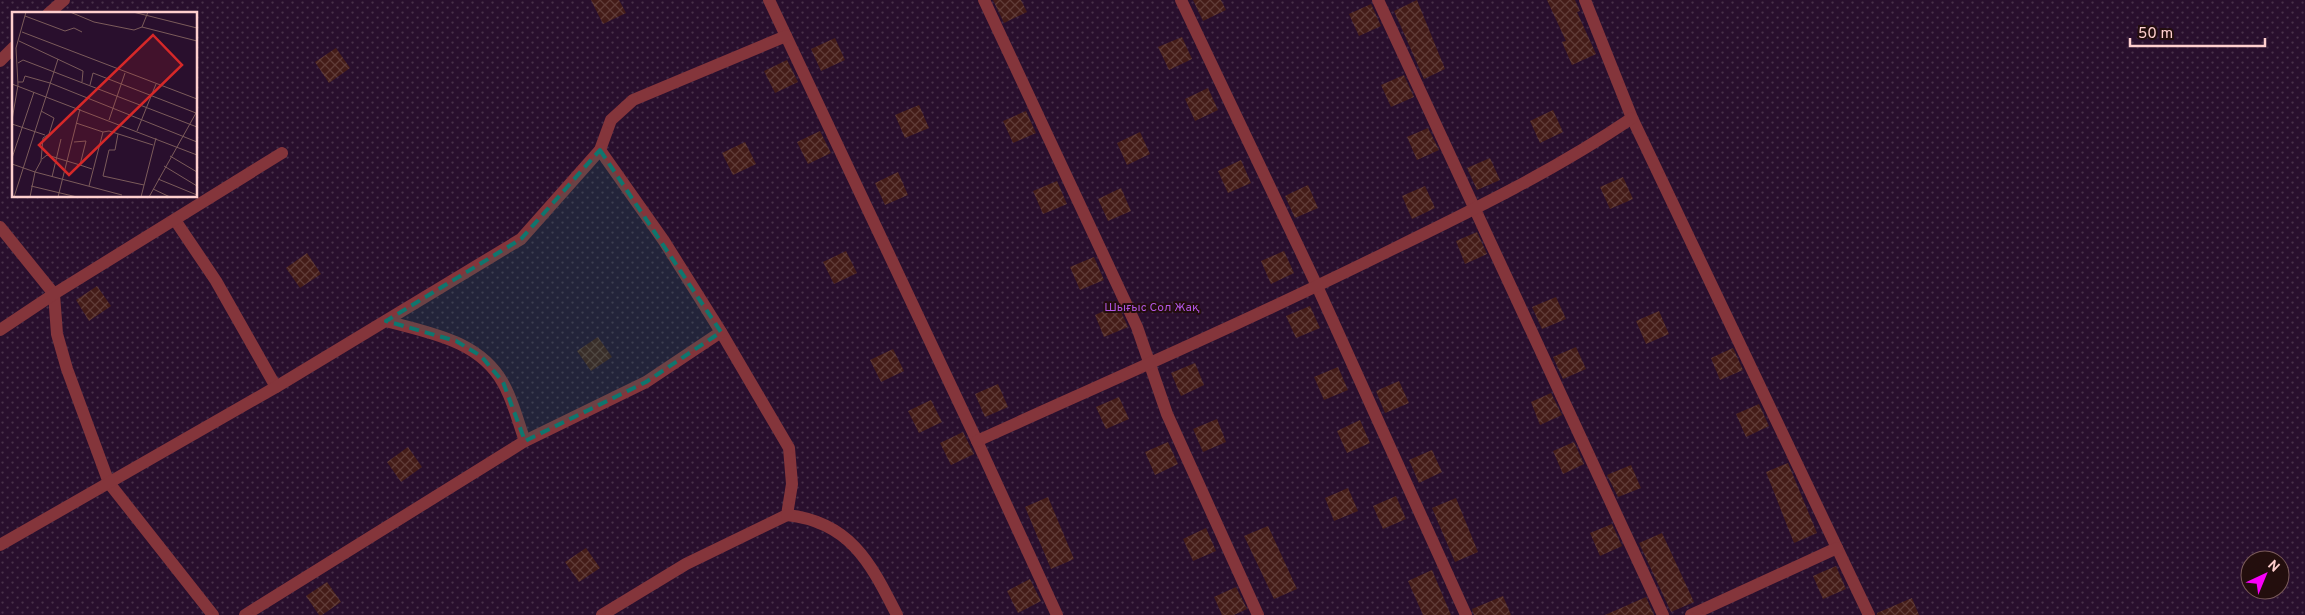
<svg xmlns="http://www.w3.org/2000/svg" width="2305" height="615" viewBox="0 0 2305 615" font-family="Overpass,sans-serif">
	<defs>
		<pattern id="grass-dots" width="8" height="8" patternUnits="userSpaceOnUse" patternTransform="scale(1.25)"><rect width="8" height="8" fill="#290f2d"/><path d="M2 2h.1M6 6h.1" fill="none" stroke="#49314a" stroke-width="1.8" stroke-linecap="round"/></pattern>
		<pattern id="building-cross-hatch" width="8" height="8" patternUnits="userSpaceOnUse" patternTransform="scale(1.25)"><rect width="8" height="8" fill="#441c18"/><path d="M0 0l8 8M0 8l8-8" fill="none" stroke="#603c38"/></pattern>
	</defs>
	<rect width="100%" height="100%" fill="#230e0d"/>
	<path fill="url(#grass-dots)" fill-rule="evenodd" d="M0 0H2305V615H0ZM14 14H196V196H14ZM2250 560H2280V590H2250Z"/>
	<g fill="url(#building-cross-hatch)">
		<polygon points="591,0 619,0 626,13 603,24"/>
		<polygon points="993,0 1021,0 1027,12 1004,23"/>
		<polygon points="1193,0 1221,0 1226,10 1203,21"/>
		<polygon points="1417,0 1445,69 1424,79 1394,11"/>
		<polygon points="1547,0 1575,0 1580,11 1577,12 1596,54 1572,65 1562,42 1566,41"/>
		<polygon points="1371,4 1381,26 1359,36 1349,14"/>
		<polygon points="1182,37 1192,59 1169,70 1158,47"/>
		<polygon points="835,38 845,60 821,71 811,49"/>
		<polygon points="336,48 350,68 329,83 315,62"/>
		<polygon points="787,60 798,82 775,93 764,71"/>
		<polygon points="1404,75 1414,97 1391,107 1381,85"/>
		<polygon points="1208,88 1218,110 1195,121 1185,99"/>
		<polygon points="919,105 929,128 905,138 895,115"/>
		<polygon points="1553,110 1563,132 1540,143 1530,121"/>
		<polygon points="1026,111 1036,133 1013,143 1003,121"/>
		<polygon points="1428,128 1439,150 1417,160 1407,137"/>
		<polygon points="820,131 831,153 808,164 797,142"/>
		<polygon points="1140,132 1150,154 1127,165 1117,143"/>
		<polygon points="745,142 756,164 733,175 722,153"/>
		<polygon points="1490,158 1500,180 1477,190 1467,168"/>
		<polygon points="1241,160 1251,183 1228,193 1218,171"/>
		<polygon points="898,172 908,195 885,205 875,183"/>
		<polygon points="1623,177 1633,199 1610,209 1600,187"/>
		<polygon points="1057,181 1067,204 1043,214 1033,191"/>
		<polygon points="1308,185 1318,208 1295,218 1285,196"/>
		<polygon points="1425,186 1435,208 1412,219 1402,196"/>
		<polygon points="1121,188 1131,211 1108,221 1098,199"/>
		<polygon points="1477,232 1487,254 1465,264 1456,241"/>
		<polygon points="846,251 857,273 834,284 823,262"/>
		<polygon points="1284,251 1294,273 1271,284 1261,261"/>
		<polygon points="307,253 321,274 300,288 286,268"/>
		<polygon points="1094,257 1104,280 1080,290 1070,267"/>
		<polygon points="97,286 111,306 89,321 76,300"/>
		<polygon points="1556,297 1566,319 1542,329 1532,307"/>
		<polygon points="1118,305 1128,327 1104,337 1095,315"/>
		<polygon points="1310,306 1320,328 1296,338 1286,316"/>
		<polygon points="1659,311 1669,334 1646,344 1636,321"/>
		<polygon points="598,337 612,357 591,371 577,351"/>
		<polygon points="1576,347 1586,369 1563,379 1553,357"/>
		<polygon points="1733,348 1743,370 1720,380 1711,358"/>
		<polygon points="893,349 904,371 881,382 870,360"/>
		<polygon points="1195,363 1204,385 1181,396 1171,373"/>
		<polygon points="1338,367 1348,390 1324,400 1314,377"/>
		<polygon points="1399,381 1409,403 1385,413 1376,391"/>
		<polygon points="998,384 1008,407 985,417 975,394"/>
		<polygon points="1551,393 1562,415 1540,425 1531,402"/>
		<polygon points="1119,397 1129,419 1106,429 1096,407"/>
		<polygon points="931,400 942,422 919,433 908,411"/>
		<polygon points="1759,404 1769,426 1746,437 1736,414"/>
		<polygon points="1217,419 1226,442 1203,452 1193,429"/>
		<polygon points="1360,420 1370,443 1347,453 1337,431"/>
		<polygon points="963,432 974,454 951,465 940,443"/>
		<polygon points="1168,442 1178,464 1155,475 1145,452"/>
		<polygon points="1574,442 1584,464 1563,474 1553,451"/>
		<polygon points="408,447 422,467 401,482 387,462"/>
		<polygon points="1432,450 1442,472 1419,483 1409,460"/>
		<polygon points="1788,463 1817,533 1794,543 1766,472"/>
		<polygon points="1631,465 1641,488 1618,497 1607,475"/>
		<polygon points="1348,488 1358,511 1334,521 1325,498"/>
		<polygon points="1396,496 1406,519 1383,529 1373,506"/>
		<polygon points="1048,497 1074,559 1051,569 1025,507"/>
		<polygon points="1456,498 1478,552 1455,562 1432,508"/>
		<polygon points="1612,524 1622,546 1600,556 1590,533"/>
		<polygon points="1268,526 1297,589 1274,599 1244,536"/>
		<polygon points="1206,528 1216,551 1193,561 1183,539"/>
		<polygon points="1662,533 1694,602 1671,612 1639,543"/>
		<polygon points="586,548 600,568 579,582 565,562"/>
		<polygon points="1836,566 1846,589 1823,599 1813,576"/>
		<polygon points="1432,570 1451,615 1423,615 1408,581"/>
		<polygon points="1030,579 1041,601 1018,613 1007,591"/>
		<polygon points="327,582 341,602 322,615 319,615 306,596"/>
		<polygon points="1236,587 1247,609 1234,615 1222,615 1214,597"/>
		<polygon points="1503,596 1511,615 1474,615 1472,609"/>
		<polygon points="1646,597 1654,615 1605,615"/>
		<polygon points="1912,598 1919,615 1877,615 1877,613"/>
	</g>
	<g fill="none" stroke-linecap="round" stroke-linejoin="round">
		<g stroke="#84353b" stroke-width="12">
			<polyline points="769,0 977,441 1057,615"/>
			<polyline points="984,0 1137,327 1167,414 1258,615"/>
			<polyline points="1181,0 1317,286 1466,615"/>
			<polyline points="1378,0 1663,615"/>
			<polyline points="1585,0 1632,118 1869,615"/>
			<polyline points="48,14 64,0"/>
			<polyline points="0,61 14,47"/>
			<polyline points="600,150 664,241 721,332 789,448 792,484 787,515 686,564 602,615"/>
			<polyline points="175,220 216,281 276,387"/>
			<polyline points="0,227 54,294 57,334 67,369 109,483 213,615"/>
			<polyline points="0,330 54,294 282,153"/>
			<polyline points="525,441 646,382 721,332"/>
			<path d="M977 441C1116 378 1256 317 1393 249 1475 209 1557 169 1632 118"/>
			<path d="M787 515C851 522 871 564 897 615"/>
			<polyline points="0,545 276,387 521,239 600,150 611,120 633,100 786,36"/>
			<path d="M245 615 525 441C518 422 513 400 503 383 479 340 429 333 386 321"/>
			<polyline points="1691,615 1837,548"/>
		</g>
	</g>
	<path fill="#0f766e" fill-opacity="0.2" stroke="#0f766e" stroke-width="4" stroke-dasharray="10 6" stroke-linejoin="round" d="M600 150 721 332 646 382 525 441 503 382 481 356 456 341 386 321 521 239Z"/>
	<g text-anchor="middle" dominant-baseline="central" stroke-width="4" stroke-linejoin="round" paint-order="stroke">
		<g font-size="12" fill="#b255e4" stroke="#230e0d">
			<text x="1152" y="308">Шығыс Сол Жақ</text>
		</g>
	</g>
	<g transform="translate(12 12)">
		<rect width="185" height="185" fill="#230e0d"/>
		<path d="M0 0H185V185H0Z" fill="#290f2d"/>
		<path fill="none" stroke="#7b5b5a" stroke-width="1" d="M58 0 82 10 122 18 130 15 185 29M121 0 185 16M13 4 53 19 62 16 70 20M130 15 136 0M10 20 185 87M7 29 71 59 70 70M6 51 11 48 185 115M6 70H11L13 64 38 71 185 130M0 72 185 143M78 73 81 61 184 101M29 99 42 106 37 122 31 126 29 149 23 160 110 183M0 108 6 73 4 36 14 0M97 108 113 61M64 111 91 120 77 174M0 112 33 123M125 119 144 72M91 120 97 119 141 133M106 122 103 138H97L91 164 132 173M62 130 74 129 68 153 80 157M158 144 185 160M0 146 22 80M30 147 35 143 68 153M0 152 23 160 18 185M152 154 185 174M40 165 49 127M146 167 185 183M19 174 65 185M141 177 158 185M2 185 46 47M46 185 68 97M129 185 144 126M137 185 184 101"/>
		<path fill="#d62828" fill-opacity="0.15" stroke="#d62828" stroke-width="2.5" d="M141 23 170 53 57 163 27 133Z"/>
		<rect width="185" height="185" fill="none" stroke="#ffcfce" stroke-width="2.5"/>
	</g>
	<g transform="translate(2265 575) rotate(44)"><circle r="24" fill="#230e0d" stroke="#7b5b5a"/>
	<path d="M0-4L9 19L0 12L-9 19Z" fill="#f800f9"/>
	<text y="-8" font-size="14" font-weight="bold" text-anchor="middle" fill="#ffcfce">N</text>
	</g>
	<path d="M2130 38v8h135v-8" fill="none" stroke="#ffcfce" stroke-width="2.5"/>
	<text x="2138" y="38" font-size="15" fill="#ffcfce" stroke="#230e0d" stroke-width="4" paint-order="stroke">50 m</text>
</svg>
